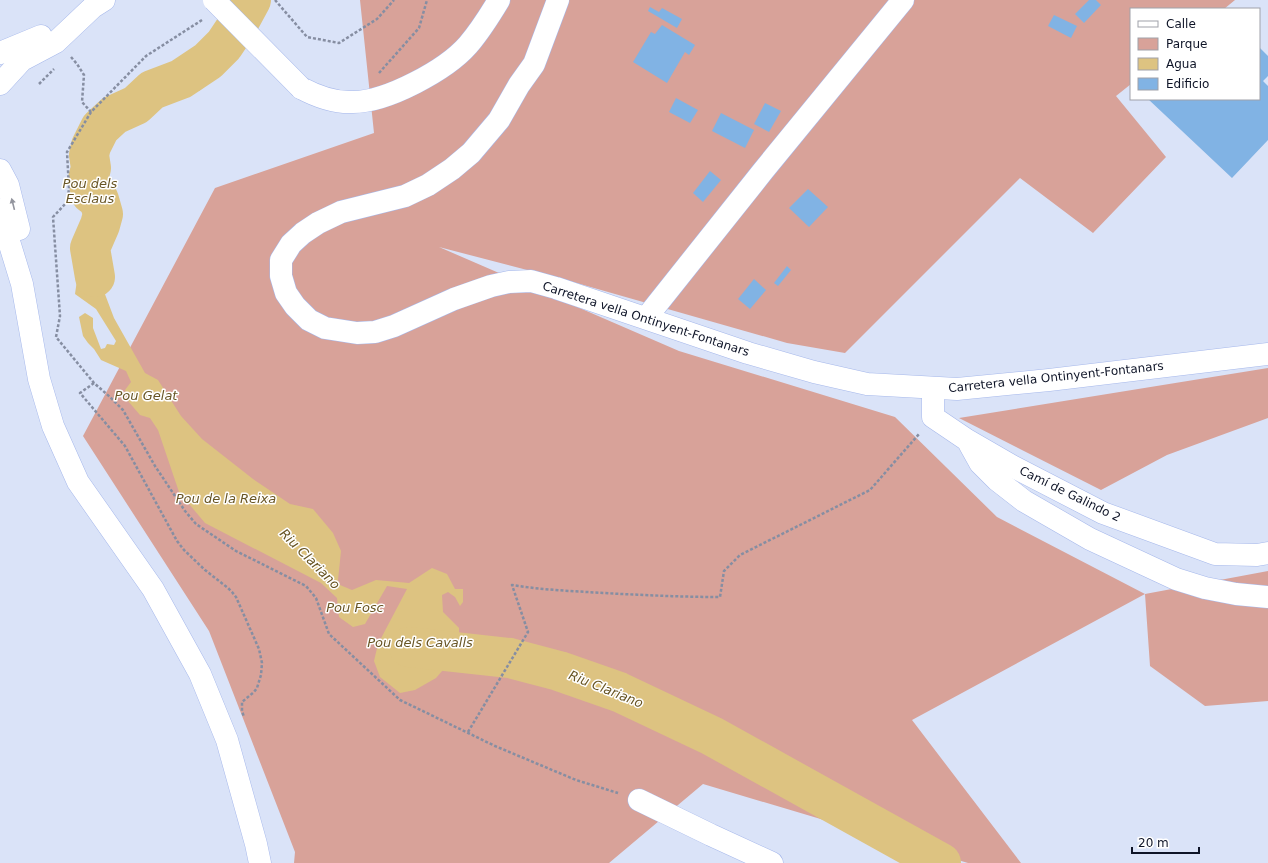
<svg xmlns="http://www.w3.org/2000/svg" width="1268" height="863" viewBox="0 0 1268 863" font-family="'DejaVu Sans',sans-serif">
	<rect width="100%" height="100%" fill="#dae3f8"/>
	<g fill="#d8a299">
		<polygon points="360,0 1235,0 1224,9 1131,9 1131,84 1116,96 1166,157 1093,233 1020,178 845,353 787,343 573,282 439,247 679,351 895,417 997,517 1145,594 1268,571 1268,701 1205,706 1150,666 1145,594 912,720 1021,863 968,863 703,784 609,863 294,863 295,852 209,631 83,436 215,188 374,133"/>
		<polygon points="1268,368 1268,418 1167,455 1101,490 959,418"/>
	</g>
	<g fill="#ddc381">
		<path d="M210 35 215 36 217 41 214 48 213 55 225 65V71L219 74H207L204 77V87L199 91H187L163 99 151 106 142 109 136 105V99L145 91 148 80 156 75H165L176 78 180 77 181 73 179 68C185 66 190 70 194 63L199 61 205 39Z"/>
		<path d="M98 127 105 129 108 136 103 167 105 172V177L103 186 104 191 111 199 116 212 113 216 110 215 107 216 105 219 95 220C89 213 79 205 75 195 73 188 79 182 80 174 84 156 79 137 98 127Z"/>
		<polygon points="100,225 104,235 99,238 93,256 97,264 104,271 106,277 103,289 114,318 145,373 158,380 181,416 202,439 253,479 290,504 313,509 333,533 341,551 338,580 340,585 352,590 376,580 409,583 432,568 447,574 455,589 463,589 463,602 460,606 455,597 448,592 442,595 443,612 459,628 459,644 465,653 449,663 436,678 415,690 400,693 380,677 374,661 378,644 407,589 387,586 365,624 353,627 339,617 337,598 321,583 205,523 179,492 158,430 150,418 140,415 128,401 125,390 131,382 126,371 101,360 94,349 88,343 83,336 79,317 85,313 93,318 93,328 101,349 105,348 107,344 114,345 116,341 96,309 75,294 77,280 83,282 87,272 80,257 80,248 87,244 92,233"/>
	</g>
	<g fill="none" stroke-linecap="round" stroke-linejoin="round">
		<g stroke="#ddc381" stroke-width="40">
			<polyline points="95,277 90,248 100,225 103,214 99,200 91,194 88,179 91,168 89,155 91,146 100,128 114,115 136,105 152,90 181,79 208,61 224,45 238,24 251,0"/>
			<polyline points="409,647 510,658 559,671 619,692 712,736 941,863"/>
		</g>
	</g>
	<g fill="#81b3e4">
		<polygon points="1089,0 1096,0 1101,5 1084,23 1075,14"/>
		<polygon points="650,7 659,12 662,8 682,19 677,28 648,11"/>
		<polygon points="1054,15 1077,26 1071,38 1048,26"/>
		<polygon points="662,25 695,45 689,55 685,52 667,83 633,62 651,32 655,34"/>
		<polygon points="1259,47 1268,56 1268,76 1263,81 1268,86 1268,140 1232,178 1148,99 1259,99"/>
		<polygon points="676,98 698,110 690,123 669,112"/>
		<polygon points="765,103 781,111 769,132 754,124"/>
		<polygon points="721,113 754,130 745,148 712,131"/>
		<polygon points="710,171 721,180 703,202 693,193"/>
		<polygon points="808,189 828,207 809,227 789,208"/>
		<polygon points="787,266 791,270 778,286 774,283"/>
		<polygon points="754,279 766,290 750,309 738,299"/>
	</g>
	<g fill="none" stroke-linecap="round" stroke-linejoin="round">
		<g stroke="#a6b8eb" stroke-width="23">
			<g id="minor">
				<polyline points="558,0 534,64 519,85 499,120 471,153 452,169 428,185 405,196 341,212 318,223 303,233 291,244 281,260 281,276 286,293 295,306 309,320 325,328 357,333 375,332 394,326 454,299 491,286 509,282 531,281 556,288 748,353 814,372 867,384 957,389 1049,380 1268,354"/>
				<polyline points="0,53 41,36"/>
				<polyline points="0,84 22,60 56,42 93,7 104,0"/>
				<path d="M301 88C316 96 336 103 353 102 387 102 446 70 468 45 480 31 490 15 499 0"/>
				<polyline points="646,318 763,171 903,0"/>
				<polyline points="933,388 933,417 967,440 1012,466 1103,513 1215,554 1257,555 1268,553"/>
				<polyline points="970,445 980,463 997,480 1024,501 1090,539 1176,579 1205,588 1236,594 1268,597"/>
				<polyline points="639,800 711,835 772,863"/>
			</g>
		</g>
		<g stroke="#a6b8eb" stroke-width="23">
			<g id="major">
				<polyline points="0,170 8,185 19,229"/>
				<polyline points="0,210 7,235 22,284 39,379 53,426 78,482 153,589 200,674 227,740 256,844 260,863"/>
			</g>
		</g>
		<g stroke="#868ea2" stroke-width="2.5" stroke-dasharray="3 2" stroke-linecap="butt">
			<polyline points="275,0 307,37 339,43 377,19 394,0"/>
			<polyline points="202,20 146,56 91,112 67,152 69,189 67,202 53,217 60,316 56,337 94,383 110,397 123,410 155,466 185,511 196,524 236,551 306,586 316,598 329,634 400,700 495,746 576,780 618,793"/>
			<polyline points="71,57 77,64 84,75 82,102 91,112"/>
			<polyline points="379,73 419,28 427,0"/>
			<polyline points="39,84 54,69"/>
			<polyline points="94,383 80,393 125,446 177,541 184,550 205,570 228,588 232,592 236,597 259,649 262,663 261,675 257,688 254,692 242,702 242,711 244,717"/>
			<path d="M468 732 528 632 512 585C542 590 573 591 603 593 642 595 681 597 720 597L724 571 740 555 870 490 919 434"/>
		</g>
		<use href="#minor" stroke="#fff" stroke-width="22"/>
		<use href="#major" stroke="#fff" stroke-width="22"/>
		<g stroke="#a6b8eb" stroke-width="23" stroke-linecap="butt">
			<polyline id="minor-bridge" points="214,0 301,88"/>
		</g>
		<use href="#minor-bridge" stroke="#fff" stroke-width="22"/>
	</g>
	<defs><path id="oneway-solid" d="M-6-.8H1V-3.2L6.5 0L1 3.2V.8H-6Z"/></defs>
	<use fill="#93959e" href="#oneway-solid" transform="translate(13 204) rotate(-104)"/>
	<g text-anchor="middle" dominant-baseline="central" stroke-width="3" stroke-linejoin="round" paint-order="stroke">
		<g font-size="12" fill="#0e1427" stroke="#fff">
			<text transform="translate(646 319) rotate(18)">Carretera vella Ontinyent-Fontanars</text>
			<text transform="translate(1056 377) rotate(-6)">Carretera vella Ontinyent-Fontanars</text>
			<text transform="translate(1070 494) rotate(26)">Camí de Galindo 2</text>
		</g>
		<g font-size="13" font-style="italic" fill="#685524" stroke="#fff">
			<text x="90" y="183">Pou dels<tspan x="90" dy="15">Esclaus</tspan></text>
			<text x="146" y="395">Pou Gelat</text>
			<text x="226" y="498">Pou de la Reixa</text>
			<text transform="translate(310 559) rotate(45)">Riu Clariano</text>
			<text x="355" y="607">Pou Fosc</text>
			<text x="420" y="642">Pou dels Cavalls</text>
			<text transform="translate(606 689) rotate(22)">Riu Clariano</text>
		</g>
	</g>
	<rect x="1130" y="8" width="130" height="92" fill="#ffffff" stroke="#9fa1a9"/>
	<rect x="1138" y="21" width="20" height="6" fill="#ffffff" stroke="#9fa1a9"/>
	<text x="1166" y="28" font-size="12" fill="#0e1427">Calle</text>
	<rect x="1138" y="38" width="20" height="12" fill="#d8a299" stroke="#9fa1a9"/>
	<text x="1166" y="48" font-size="12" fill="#0e1427">Parque</text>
	<rect x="1138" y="58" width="20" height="12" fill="#ddc381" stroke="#9fa1a9"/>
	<text x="1166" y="68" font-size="12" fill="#0e1427">Agua</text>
	<rect x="1138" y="78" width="20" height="12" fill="#81b3e4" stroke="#9fa1a9"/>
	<text x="1166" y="88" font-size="12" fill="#0e1427">Edificio</text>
	<path d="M1132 847v6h67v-6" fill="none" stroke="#0e1427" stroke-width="2"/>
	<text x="1138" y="847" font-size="12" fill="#0e1427" stroke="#ffffff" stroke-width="3" paint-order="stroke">20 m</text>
</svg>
